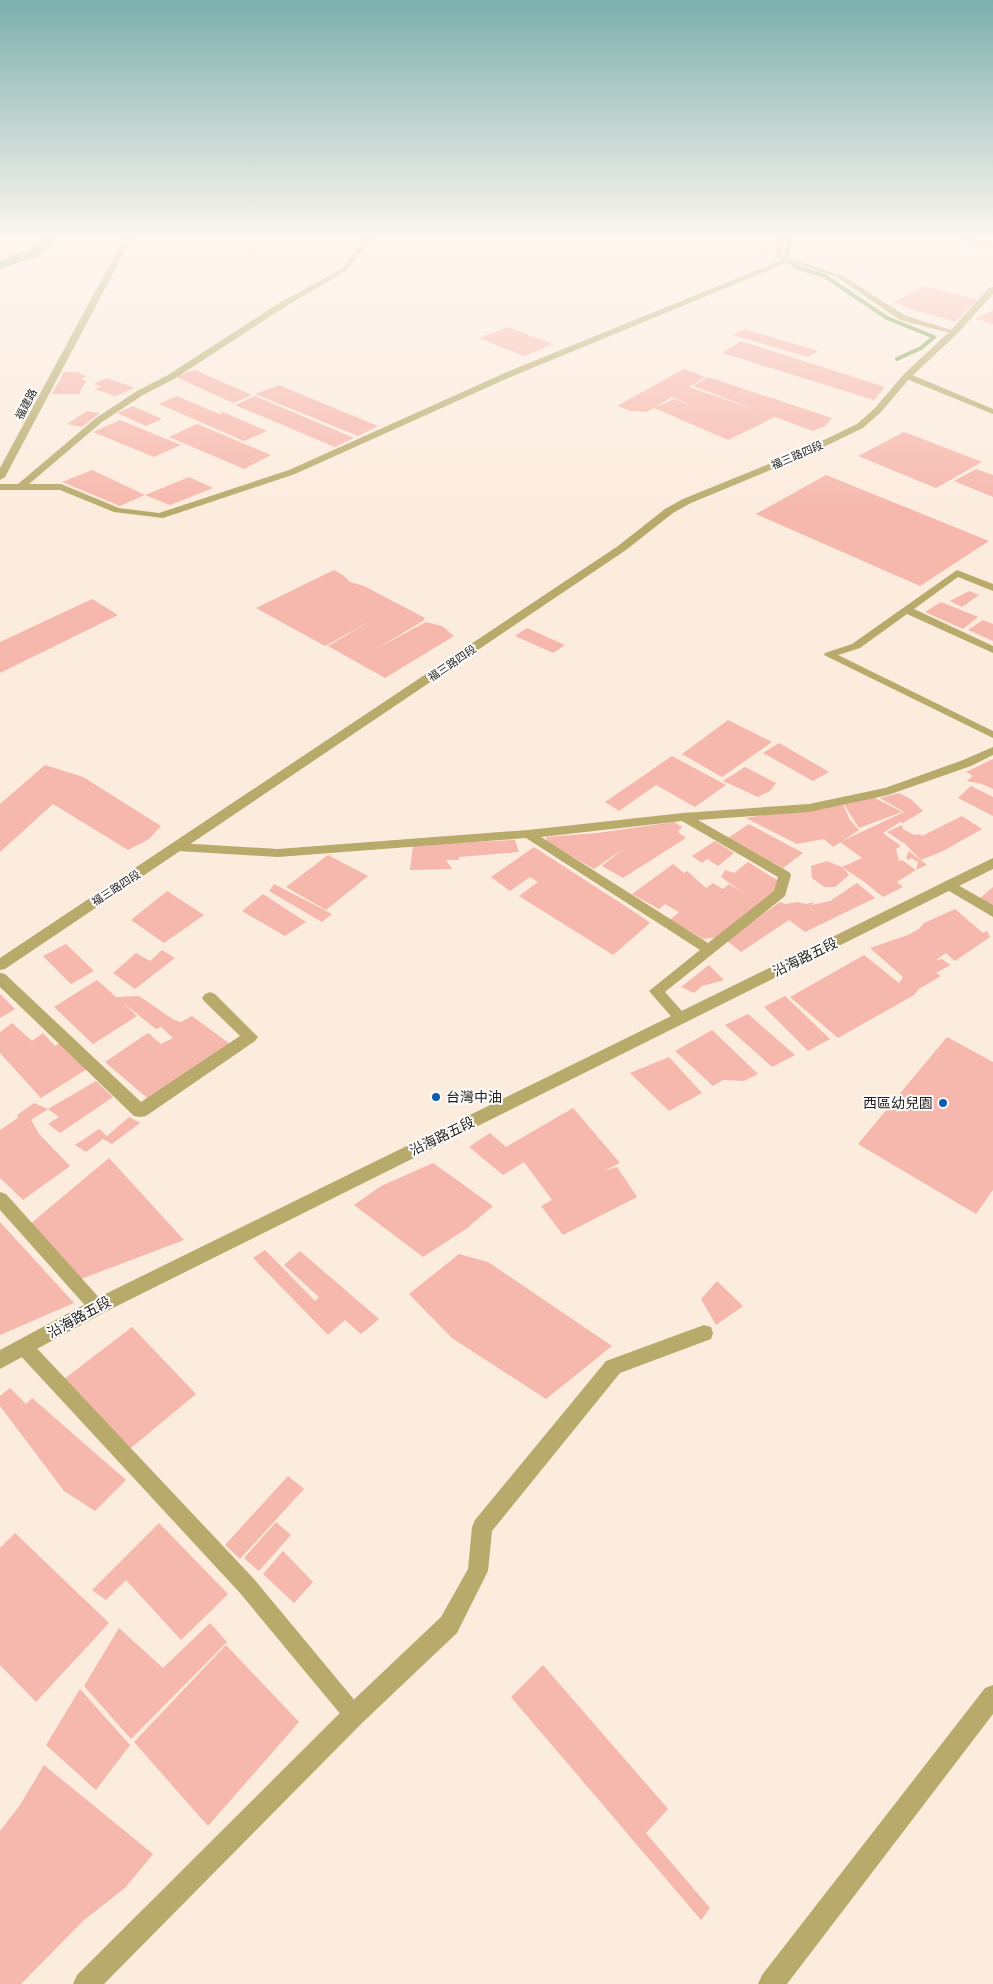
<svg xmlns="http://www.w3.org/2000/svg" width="993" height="1984" viewBox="0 0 993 1984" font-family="Cabin,'Noto Sans TC',sans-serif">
	<rect width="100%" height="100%" fill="#fcecde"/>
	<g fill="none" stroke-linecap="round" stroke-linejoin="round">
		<polyline stroke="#7aa852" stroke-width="4" points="790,236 786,259 798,268 825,276 887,318 934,337 921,348 897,359"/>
		<polygon fill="#7aa852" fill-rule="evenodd" points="45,236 58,236 42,254 0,269 0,261 34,248"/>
	</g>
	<g fill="#f6b7ac">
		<polygon points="966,237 993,243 993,248 961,241"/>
		<polygon points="924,286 978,300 955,322 911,309 894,302"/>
		<polygon points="993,310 993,324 975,319"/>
		<polygon points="508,327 553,344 524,356 479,338"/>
		<polygon points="744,329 818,351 808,357 733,335"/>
		<polygon points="741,341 885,387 874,400 722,353"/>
		<polygon points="684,369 705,377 689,387 759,411 693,386 708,377 832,418 825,426 813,431 775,417 728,440 654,408 674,399 700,409 672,397 647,412 631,411 617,406"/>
		<polygon points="195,370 252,395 233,403 174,376"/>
		<polygon points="64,372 79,372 78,373 87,376 81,379 86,381 79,394 52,394"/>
		<polygon points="107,378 135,388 115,396 95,389 101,386 93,384"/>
		<polygon points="279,385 378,426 358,436 255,394"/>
		<polygon points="177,396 219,414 223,412 267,431 244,441 159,404"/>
		<polygon points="255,396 354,438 335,447 235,405"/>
		<polygon points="133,406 162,419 146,426 117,413"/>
		<polygon points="87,411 100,413 82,427 67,424"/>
		<polygon points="120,420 181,445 154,457 93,432"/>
		<polygon points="197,424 271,455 244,469 169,437"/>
		<polygon points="904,432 941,446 982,462 936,488 858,456"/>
		<polygon points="976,469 993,475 993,497 954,481"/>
		<polygon points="92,470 145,495 120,506 62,482"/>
		<polygon points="826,475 989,541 920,586 756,514"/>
		<polygon points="189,477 213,488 170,505 145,495"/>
		<polygon points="334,570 344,576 350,582 364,586 425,618 423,621 376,649 426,622 442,626 454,636 385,678 328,646 374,619 325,646 256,608"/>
		<polygon points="969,591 979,595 962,607 950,601"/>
		<polygon points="92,599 118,615 0,673 0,642"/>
		<polygon points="941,602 961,610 978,617 963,629 925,612"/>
		<polygon points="983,620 993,624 993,641 968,630"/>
		<polygon points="527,628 565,645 553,653 515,636"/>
		<polygon points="728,720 772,742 722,777 682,754"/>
		<polygon points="779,743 829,772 813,781 763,753"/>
		<polygon points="672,756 726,785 695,807 656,785 619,811 605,802"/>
		<polygon points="993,759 993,789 982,784 967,781 973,776 966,772"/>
		<polygon points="45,765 83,777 161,826 149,839 128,850 53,804 0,852 0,804"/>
		<polygon points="745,767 776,783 770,791 758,797 723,781"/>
		<polygon points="971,786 993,797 993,816 958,798"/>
		<polygon points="899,793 912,800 923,811 903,823 900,822 883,833 901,846 896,849 899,861 902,860 916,870 897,882 903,887 883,897 863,881 842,867 849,875 835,887 824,887 812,878 811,866 827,861 842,867 862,858 840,842 904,812 880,798"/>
		<polygon points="873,797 902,812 859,828 843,803"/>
		<polygon points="842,802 850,820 859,830 833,847 824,839 797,844 746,818"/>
		<polygon points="962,816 982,829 943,851 921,860 905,844 887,832 902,825 903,829 914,835 920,834 922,836"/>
		<polygon points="674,822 682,827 678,832 686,838 623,878 602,866 623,849 594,869 547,842 546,837 597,833"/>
		<polygon points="749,824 803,853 783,868 728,838"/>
		<polygon points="515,840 519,852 459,857 459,860 446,860 452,869 410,870 413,845"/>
		<polygon points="715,841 734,853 718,866 707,859 702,863 692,856"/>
		<polygon points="534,847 642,917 650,923 613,955 519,896 538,882 530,877 510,891 491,877"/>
		<polygon points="909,851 927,865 916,870 918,862 911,858 909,860 906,858"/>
		<polygon points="328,855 368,876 326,910 286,887"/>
		<polygon points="748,862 777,880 783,891 720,937 703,939 670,920 679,912 665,904 659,909 632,894 673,864 684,873 687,871 706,888 713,883 723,889 729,884 745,894 721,877 725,870 734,873"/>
		<polygon points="857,883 875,898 805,932 789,920 741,952 726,940 780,902 785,904 797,902 806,904 815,902 811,905 830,901"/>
		<polygon points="274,884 332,914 322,922 269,891"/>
		<polygon points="993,887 993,905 980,898"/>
		<polygon points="167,891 204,915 164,943 131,920"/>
		<polygon points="263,894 306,922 285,936 242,911"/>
		<polygon points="955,909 983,933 987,931 990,937 955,961 946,953 935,961 942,959 950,965 936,973 941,976 919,989 914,995 838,1038 790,997 864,955 899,983 903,977 870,948 908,935 919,929 924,923"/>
		<polygon points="66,944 94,971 71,984 43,956"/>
		<polygon points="162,950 175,958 135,989 113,973 136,953 150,961"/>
		<polygon points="709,965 724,980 702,986 694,993 681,987"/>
		<polygon points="97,980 116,997 139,996 174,1020 181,1022 192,1016 230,1044 152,1102 105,1062 148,1033 161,1044 173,1038 161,1027 156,1029 122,1002 137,1016 93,1044 54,1007"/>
		<polygon points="0,994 15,1009 0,1018"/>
		<polygon points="785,996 830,1039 808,1051 764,1007"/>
		<polygon points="748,1014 795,1055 772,1067 725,1025"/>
		<polygon points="12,1023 32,1041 43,1033 55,1046 60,1043 87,1069 41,1098 0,1053 0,1032"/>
		<polygon points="712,1030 758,1074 744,1081 723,1080 713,1086 675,1051"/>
		<polygon points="947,1037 993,1062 993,1190 976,1214 858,1144"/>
		<polygon points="669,1057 702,1093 669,1111 630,1073"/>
		<polygon points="96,1081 113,1097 60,1133 48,1124 59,1117 48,1109"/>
		<polygon points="34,1103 48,1109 31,1120 39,1134 70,1166 23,1200 0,1178 0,1130 18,1118 17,1115"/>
		<polygon points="573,1108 620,1163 604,1171 617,1167 637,1197 563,1235 541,1206 552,1200 524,1162 503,1175 469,1147 490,1133 506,1147"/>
		<polygon points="129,1117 140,1123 112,1144 103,1139 86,1152 75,1145 99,1129 107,1136"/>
		<polygon points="109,1158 184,1240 81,1279 29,1225"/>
		<polygon points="433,1163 493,1206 466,1229 423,1257 354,1205 381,1186"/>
		<polygon points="0,1222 74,1303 0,1335"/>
		<polygon points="265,1250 315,1301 319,1297 284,1265 300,1251 379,1319 361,1334 345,1320 328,1335 253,1258"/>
		<polygon points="459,1254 488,1262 612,1346 546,1399 452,1338 409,1294"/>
		<polygon points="717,1281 743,1306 716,1325 701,1299"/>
		<polygon points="132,1327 196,1394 126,1452 63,1380"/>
		<polygon points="10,1388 26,1404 32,1398 126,1480 95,1511 64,1491 0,1406 0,1396"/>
		<polygon points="288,1476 304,1489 240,1559 225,1545"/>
		<polygon points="276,1522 291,1535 259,1571 244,1558"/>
		<polygon points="159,1523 228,1594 181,1640 126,1580 106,1600 92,1590"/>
		<polygon points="15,1533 109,1623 36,1702 0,1665 0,1548"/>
		<polygon points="283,1551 313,1582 294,1603 263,1574"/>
		<polygon points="210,1623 227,1642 131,1739 84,1686 119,1628 163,1668"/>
		<polygon points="226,1645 299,1722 208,1826 134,1742"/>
		<polygon points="543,1665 668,1809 646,1833 710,1908 701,1920 511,1697"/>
		<polygon points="80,1689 130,1745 96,1790 46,1745"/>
		<polygon points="44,1765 153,1854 125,1888 84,1920 21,1984 0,1984 0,1831 20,1805"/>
	</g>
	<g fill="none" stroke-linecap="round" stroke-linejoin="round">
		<g fill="#b7aa6b" fill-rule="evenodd">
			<polygon points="366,236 372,236 347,270 285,307 174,379 143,395 102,422 29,484 61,484 119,508 159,513 289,470 507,372 782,260 776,257 778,236 784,236 782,256 841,275 906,316 958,332 954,334 900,320 837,277 789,262 513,376 295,474 163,518 114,512 60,490 0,490 0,484 18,484 96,418 137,391 168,375 279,303 343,268"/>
			<polygon points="904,374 910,374 993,409 993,414 904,378"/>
			<polygon points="957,570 993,584 993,591 958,577 914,609 993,646 993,653 907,614 860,648 838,655 993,731 993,738 824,655 825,653 852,644"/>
			<path d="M993 747V755L971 766 888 795 809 812 698 820 789 872 791 875 785 896 665 992 688 1018 686 1022 681 1023 676 1022 649 991 700 950 526 838 278 857 178 851 172 847 178 843 278 849 528 830 683 813 809 804 885 788 963 760ZM682 821 778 877 774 891 708 943 541 837Z"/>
			<polygon points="0,1192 6,1194 103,1302 105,1307 103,1312 97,1314 91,1312 0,1210"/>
			<polygon points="24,1339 30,1341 254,1579 361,1708 364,1715 361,1722 354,1725 347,1722 240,1593 18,1353 15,1347 18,1341"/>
		</g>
		<g fill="#b7aa6b" fill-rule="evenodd">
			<polygon points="949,880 993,905 993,917 944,888 942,885 944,882"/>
			<polygon points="0,973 5,974 141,1102 240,1036 205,1002 202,998 205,994 210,992 215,994 258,1037 255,1041 146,1116 140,1117 134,1116 0,987"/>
			<polygon points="704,1325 711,1327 713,1333 711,1339 620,1373 492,1531 488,1571 457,1633 362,1723 104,1984 73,1984 77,1975 346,1707 441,1617 468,1569 472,1527 475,1520 606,1361"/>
			<polygon points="993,1685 993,1714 787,1984 758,1984 762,1975 985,1688"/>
		</g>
		<g fill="#b7aa6b" fill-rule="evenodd">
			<polygon points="125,236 133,236 5,477 0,480 0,468"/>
			<polygon points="990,287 993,287 993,294 957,334 910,378 881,412 863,428 809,454 691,503 673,513 626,550 5,969 0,970 0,958 618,546 665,509 683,499 803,450 857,424 875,408 904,374 951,330"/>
			<polygon points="993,858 993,869 103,1313 0,1369 0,1350 91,1301"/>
		</g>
	</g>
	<linearGradient id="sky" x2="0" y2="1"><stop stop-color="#7cafac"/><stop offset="0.46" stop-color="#fef6f0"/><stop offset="1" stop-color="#fef6f0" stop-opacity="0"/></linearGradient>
	<rect width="993" height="514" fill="url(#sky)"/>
	<g fill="#0e5ead" stroke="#fcfcfc" stroke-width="2">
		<circle cx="436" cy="1097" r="5"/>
		<circle cx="943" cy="1103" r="5"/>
	</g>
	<g text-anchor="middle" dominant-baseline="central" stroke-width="4" stroke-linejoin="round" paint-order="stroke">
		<g font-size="11" fill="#241e19" stroke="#fcfcfc">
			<text transform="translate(26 404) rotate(-62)">福建路</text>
			<text transform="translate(797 455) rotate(-23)">福三路四段</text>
			<text transform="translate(452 663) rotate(-34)">福三路四段</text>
			<text transform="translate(116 888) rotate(-33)">福三路四段</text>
		</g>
		<g font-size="14" fill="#241e19" stroke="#fcfcfc">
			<text transform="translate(805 957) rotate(-26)">沿海路五段</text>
			<text transform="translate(442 1136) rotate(-26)">沿海路五段</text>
			<text transform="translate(79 1317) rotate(-29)">沿海路五段</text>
		</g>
		<g font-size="14" fill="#241e19" stroke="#fcfcfc" text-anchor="start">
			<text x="446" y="1097">台灣中油</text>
			<text x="933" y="1103" text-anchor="end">西區幼兒園</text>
		</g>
	</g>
</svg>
